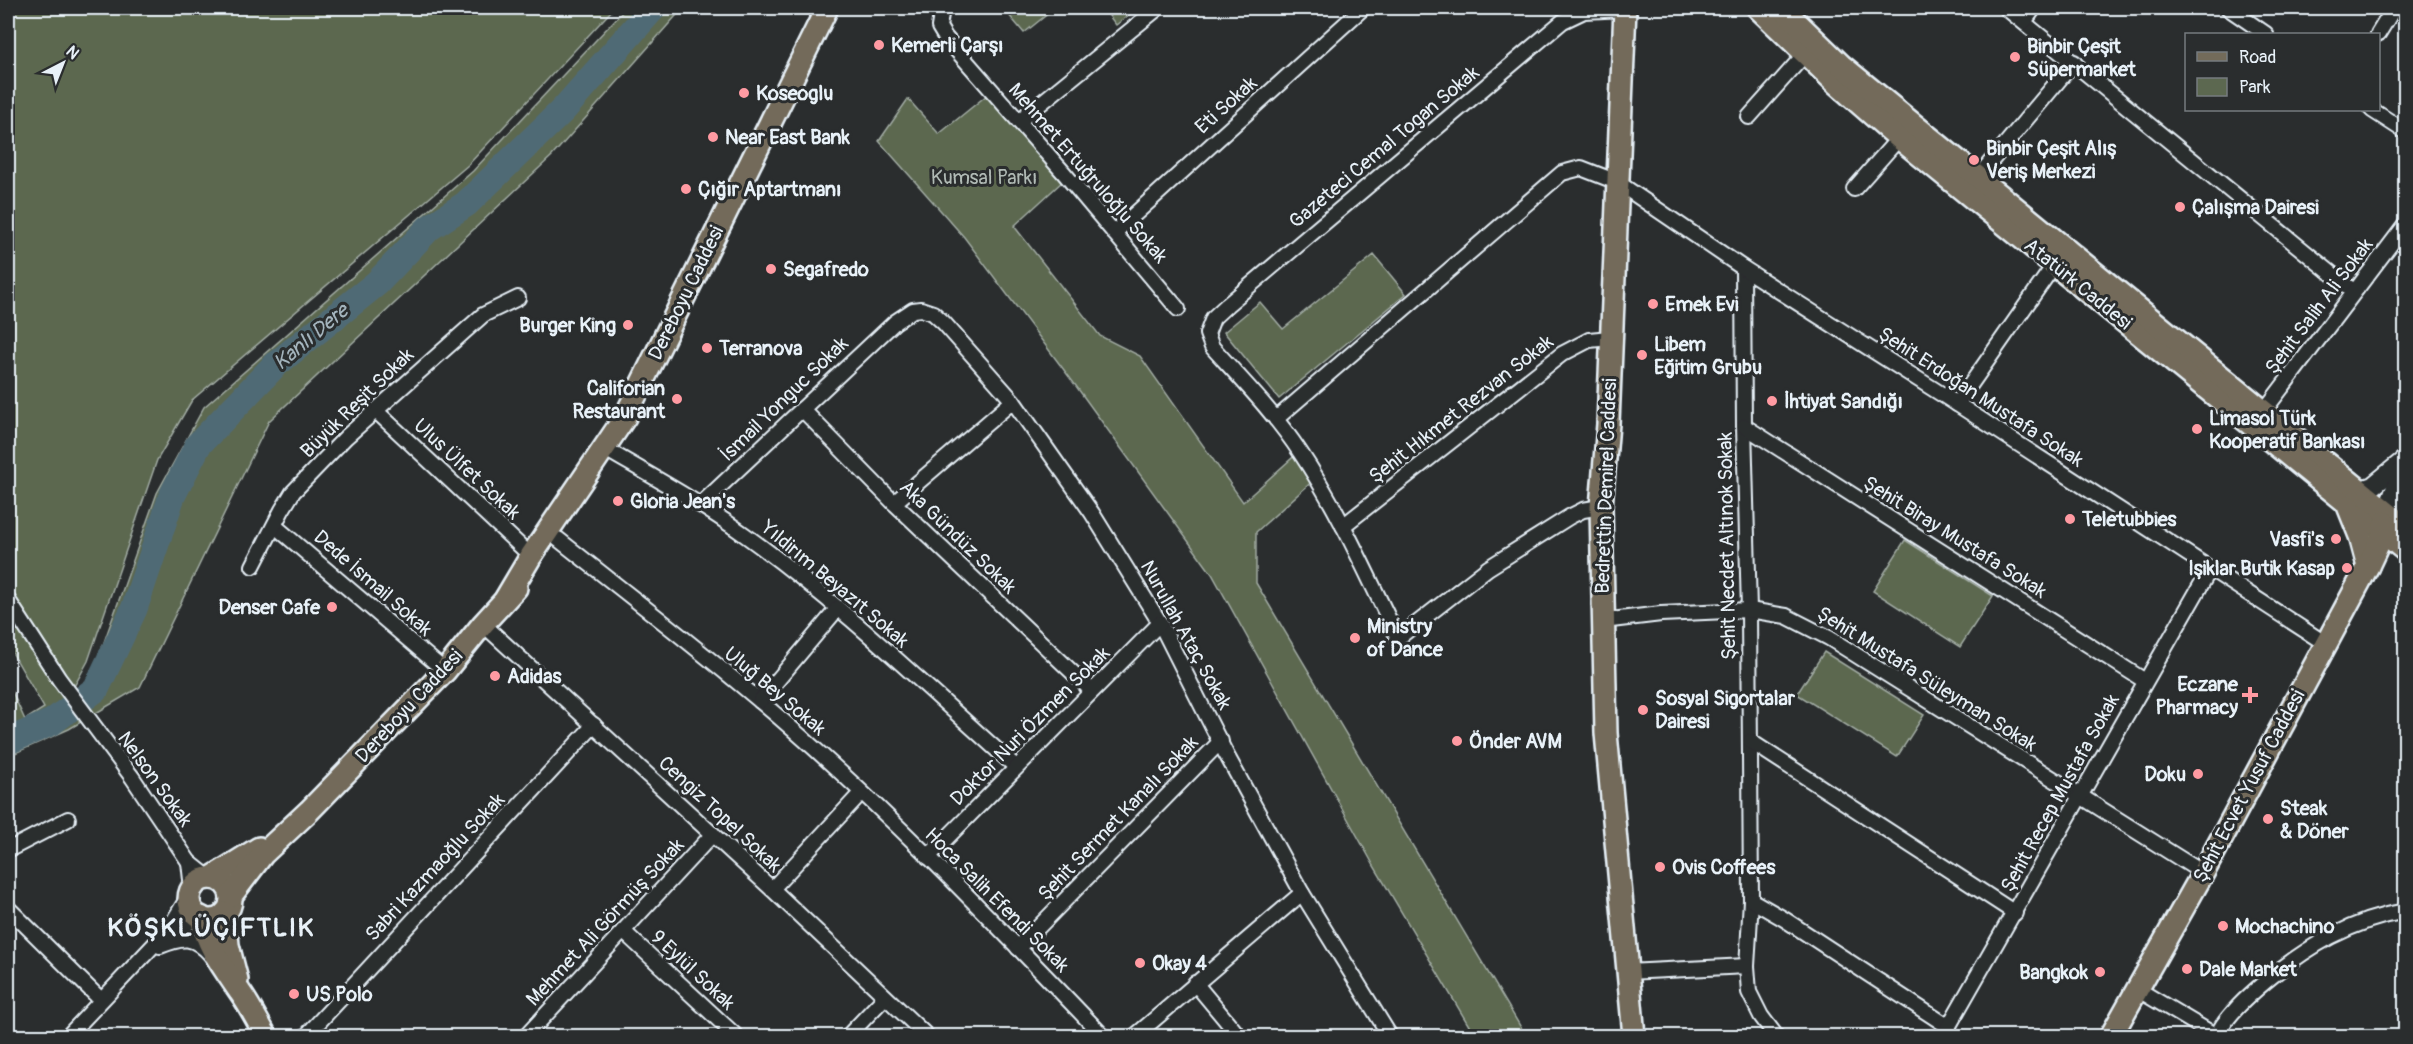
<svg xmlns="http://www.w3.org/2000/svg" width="2413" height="1044" viewBox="0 0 2413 1044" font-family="Pangolin,sans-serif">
	<rect width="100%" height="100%" fill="#2a2d2e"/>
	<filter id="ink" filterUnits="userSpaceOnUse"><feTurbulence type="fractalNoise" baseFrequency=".0167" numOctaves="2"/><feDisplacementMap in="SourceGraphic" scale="12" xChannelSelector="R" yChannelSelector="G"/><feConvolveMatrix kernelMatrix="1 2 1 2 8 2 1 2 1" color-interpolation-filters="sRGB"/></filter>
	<g filter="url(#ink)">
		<g fill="#5c6850" stroke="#a2aca4" stroke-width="1.5">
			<polygon points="8,8 614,8 468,165 192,400 157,460 88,661 71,692 87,682 97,662 157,493 204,407 473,171 626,8 683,8 552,156 269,421 140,687 69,729 8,756 8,683 25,720 44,708 8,645"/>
			<polygon points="1003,8 1055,8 1024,33"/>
			<polygon points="1103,8 1138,8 1116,25"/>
			<polygon points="987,95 1063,181 1014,226 1100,336 1140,356 1243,502 1300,451 1316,478 1256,532 1256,583 1526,1036 1475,1036 1374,866 1212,574 1076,386 964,237 879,141 908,99 939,134"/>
			<polygon points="1374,255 1406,294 1279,399 1224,332 1260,302 1283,329"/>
			<polygon points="1905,540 1993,596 1960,647 1873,591"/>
			<polygon points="1824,652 1924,715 1897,757 1797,694"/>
		</g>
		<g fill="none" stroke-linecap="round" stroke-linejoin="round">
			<polyline stroke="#506a75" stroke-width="27" points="8,741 52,722 96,689 134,609 172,496 198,445 275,365 377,283 429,228 466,204 563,110 653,8"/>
			<g stroke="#e8f1f8" stroke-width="18">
				<g id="minor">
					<polyline points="942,8 939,27 945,37 1064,173 1178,309"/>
					<polyline points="2006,8 2353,291"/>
					<polyline points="2228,8 2266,34"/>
					<polyline points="2024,22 2034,8"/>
					<polyline points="2378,34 2394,8"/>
					<polyline points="2372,110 2406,132"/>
					<polyline points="1749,117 1805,54"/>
					<polyline points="1019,121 1158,8"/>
					<polyline points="1973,183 2074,62"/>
					<polyline points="1854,189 1899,138"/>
					<polyline points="1114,233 1363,8"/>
					<polyline points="1743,268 1744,426 1749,610 1751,900 1747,966 1749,992 1761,1016 1776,1036"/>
					<polyline points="1957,404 2059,258"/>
					<polyline points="802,409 894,503 1091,690"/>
					<polyline points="376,411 531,556"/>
					<polyline points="2264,411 2406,224"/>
					<polyline points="1276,419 1562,173 1581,168 1617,182 1743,268 1957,404 2326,644"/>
					<polyline points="1744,426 2145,681"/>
					<path d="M612 453C657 479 702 504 745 535 841 604 927 688 1016 767"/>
					<polyline points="894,503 1013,401"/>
					<polyline points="700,505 895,322 913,310 921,309 933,313 944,323 1013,401 1092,513 1160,623 1226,754 1302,893 1390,1036"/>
					<path d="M1601 507 1583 510 1569 517 1488 568 1398 638C1367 575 1339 510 1300 452 1275 414 1242 380 1212 347L1207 334 1213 318 1227 305 1563 21 1584 11 1625 9"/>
					<polyline points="275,526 445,671"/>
					<polyline points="1343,526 1562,354 1589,340 1610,338"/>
					<path d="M558 539C626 593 694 645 760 701 882 804 993 921 1103 1036"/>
					<polyline points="253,566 282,510 293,492 346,437 483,315 518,298"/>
					<polyline points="8,600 59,679 132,777 189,862 209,878"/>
					<polyline points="1603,621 1661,614 1749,610 1786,616 1829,638 2203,873"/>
					<polyline points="483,624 772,889 927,1036"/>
					<polyline points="760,701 838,608"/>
					<polyline points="1750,741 2015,913"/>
					<polyline points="8,850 68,819"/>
					<polyline points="928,857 1160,623"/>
					<polyline points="189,862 192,889"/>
					<polyline points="772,889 861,793"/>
					<polyline points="1751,900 1784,919 1949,1027"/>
					<polyline points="8,908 101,1000"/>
					<polyline points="623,931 736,1036"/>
					<polyline points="167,939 198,916"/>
					<path d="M160 946C183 937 193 935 211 955"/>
					<polyline points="1018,948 1221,741"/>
					<polyline points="1627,972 1747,966"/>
					<polyline points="1195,983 1239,1036"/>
					<polyline points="2137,989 2216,1036"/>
					<polyline points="68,1036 168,930 190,894"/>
					<polyline points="306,1036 594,725"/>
					<polyline points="526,1036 713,834"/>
					<polyline points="848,1036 885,997"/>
					<polyline points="1135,1036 1302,893"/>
					<polyline points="1943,1036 2210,569"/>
					<path d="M2216 1036C2228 1014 2247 997 2266 981 2307 947 2351 920 2406 911"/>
				</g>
			</g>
			<g stroke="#e8f1f8" stroke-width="22">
				<g id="secondary">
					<polyline points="2359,491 2373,486 2406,459"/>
					<polyline points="2386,513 2406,462"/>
					<polyline points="2397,522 2406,500"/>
				</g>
			</g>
			<g stroke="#e8f1f8" stroke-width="26">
				<g id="primary">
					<polyline points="1625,8 1608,424 1601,507 1606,733 1634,1036"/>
					<polyline points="1758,8 1836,83 1899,138 2406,551"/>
					<polyline points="1782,8 1841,65 2406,528"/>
					<polyline points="2348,506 2360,536 2368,566"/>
					<polyline points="506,598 531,556 625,417 827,8"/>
					<polyline points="211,878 259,848"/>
					<circle cx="210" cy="899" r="21"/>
					<polyline points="231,896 263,854 309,811 445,671 483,624 516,588"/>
					<polyline points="225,913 228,945 237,980"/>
					<path d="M201 917C207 947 223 967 240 992 250 1006 258 1022 266 1036"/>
					<polyline points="2111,1036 2203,873 2368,566 2383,534 2385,522"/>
				</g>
			</g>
			<use href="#minor" stroke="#2a2d2e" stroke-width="14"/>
			<use href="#secondary" stroke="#2a2d2e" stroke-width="18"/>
			<use href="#primary" stroke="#736b5a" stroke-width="21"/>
		</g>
	</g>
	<g fill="#ff9aa2" stroke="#2a2d2e" stroke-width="2">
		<circle cx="879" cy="45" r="6"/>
		<circle cx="2015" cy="57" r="6"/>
		<circle cx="744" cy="93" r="6"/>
		<circle cx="713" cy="137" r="6"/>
		<circle cx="1974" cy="160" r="6"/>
		<circle cx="686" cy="189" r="6"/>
		<circle cx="2180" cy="207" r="6"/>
		<circle cx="771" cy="269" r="6"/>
		<circle cx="1653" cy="304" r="6"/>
		<circle cx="628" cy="325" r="6"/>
		<circle cx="707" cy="348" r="6"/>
		<circle cx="1642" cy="355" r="6"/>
		<circle cx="677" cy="399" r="6"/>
		<circle cx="1772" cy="401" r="6"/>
		<circle cx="2197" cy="429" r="6"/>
		<circle cx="618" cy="501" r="6"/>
		<circle cx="2070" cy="519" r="6"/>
		<circle cx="2336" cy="539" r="6"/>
		<circle cx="2347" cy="568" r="6"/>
		<circle cx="332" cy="607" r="6"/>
		<circle cx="1355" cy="638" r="6"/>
		<circle cx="495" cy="676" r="6"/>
		<path d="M2247 686h6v6h6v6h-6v6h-6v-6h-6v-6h6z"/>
		<circle cx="1643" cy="710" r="6"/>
		<circle cx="1457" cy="741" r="6"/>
		<circle cx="2198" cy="774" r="6"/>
		<circle cx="2268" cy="819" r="6"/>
		<circle cx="1660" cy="867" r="6"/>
		<circle cx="2223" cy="926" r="6"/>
		<circle cx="1140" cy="963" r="6"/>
		<circle cx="2187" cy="969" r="6"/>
		<circle cx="2100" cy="972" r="6"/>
		<circle cx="294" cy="994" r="6"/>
	</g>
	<g text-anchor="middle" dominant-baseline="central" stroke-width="6" stroke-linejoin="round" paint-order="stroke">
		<g font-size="20" font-weight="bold" fill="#e8f1f8" stroke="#2a2d2e" text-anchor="start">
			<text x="891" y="45">Kemerli Çarşı</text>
			<text x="2027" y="46">Binbir Çeşit<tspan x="2027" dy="23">Süpermarket</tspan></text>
			<text x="756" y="93">Koseoglu</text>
			<text x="725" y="137">Near East Bank</text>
			<text x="1986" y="148">Binbir Çeşit Alış<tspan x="1986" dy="23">Veriş Merkezi</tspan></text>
			<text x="698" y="189">Çığır Aptartmanı</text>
			<text x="2192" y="207">Çalışma Dairesi</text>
			<text x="783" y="269">Segafredo</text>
			<text x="1665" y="304">Emek Evi</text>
			<text x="616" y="325" text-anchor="end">Burger King</text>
			<text x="1654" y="344">Libem<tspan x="1654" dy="23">Eğitim Grubu</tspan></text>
			<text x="719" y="348">Terranova</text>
			<text x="665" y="388" text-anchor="end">Califorian<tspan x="665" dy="23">Restaurant</tspan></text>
			<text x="1784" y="401">İhtiyat Sandığı</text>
			<text x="2209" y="418">Limasol Türk<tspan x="2209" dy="23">Kooperatif Bankası</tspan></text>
			<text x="630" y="501">Gloria Jean's</text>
			<text x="2082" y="519">Teletubbies</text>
			<text x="2324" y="539" text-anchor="end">Vasfi's</text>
			<text x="2335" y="568" text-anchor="end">Işiklar Butik Kasap</text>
			<text x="320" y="607" text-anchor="end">Denser Cafe</text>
			<text x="1367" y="626">Ministry<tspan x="1367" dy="23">of Dance</tspan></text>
			<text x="507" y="676">Adidas</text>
			<text x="2238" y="684" text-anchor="end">Eczane<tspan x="2238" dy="23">Pharmacy</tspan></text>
			<text x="1655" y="698">Sosyal Sigortalar<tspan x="1655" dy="23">Dairesi</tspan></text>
			<text x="1469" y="741">Önder AVM</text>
			<text x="2186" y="774" text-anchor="end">Doku</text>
			<text x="2280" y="808">Steak<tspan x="2280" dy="23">&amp; Döner</tspan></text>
			<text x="1672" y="867">Ovis Coffees</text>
			<text x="2235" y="926">Mochachino</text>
			<text x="1152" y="963">Okay 4</text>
			<text x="2199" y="969">Dale Market</text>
			<text x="2088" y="972" text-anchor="end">Bangkok</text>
			<text x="306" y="994">US Polo</text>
		</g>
		<g font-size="20" fill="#e8f1f8" stroke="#2a2d2e">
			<text transform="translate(1226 105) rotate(-42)">Eti Sokak</text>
			<text transform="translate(1384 147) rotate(-40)">Gazeteci Cemal Togan Sokak</text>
			<text transform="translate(1088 173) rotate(49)">Mehmet Ertuğruloğlu Sokak</text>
			<text transform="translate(2078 284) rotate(39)">Atatürk Caddesi</text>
			<text transform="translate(686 293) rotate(-64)">Dereboyu Caddesi</text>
			<text transform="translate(2319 306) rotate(-53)">Şehit Salih Ali Sokak</text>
			<text transform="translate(1981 397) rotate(33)">Şehit Erdoğan Mustafa Sokak</text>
			<text transform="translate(784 399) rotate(-44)">İsmail Yonguc Sokak</text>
			<text transform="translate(357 403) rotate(-44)">Büyük Reşit Sokak</text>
			<text transform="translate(1461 409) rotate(-38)">Şehit Hıkmet Rezvan Sokak</text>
			<text transform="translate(467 469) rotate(43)">Ulus Ülfet Sokak</text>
			<text transform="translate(1606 486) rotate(-88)">Bedrettin Demirel Caddesi</text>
			<text transform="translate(958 537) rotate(44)">Aka Gündüz Sokak</text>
			<text transform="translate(1955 537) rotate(32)">Şehit Biray Mustafa Sokak</text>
			<text transform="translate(1727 546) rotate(-91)">Şehit Necdet Altınok Sokak</text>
			<text transform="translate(373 583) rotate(41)">Dede İsmail Sokak</text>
			<text transform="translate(835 584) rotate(40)">Yıldirım Beyazıt Sokak</text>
			<text transform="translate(1186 635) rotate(61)">Nurullah Ataç Sokak</text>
			<text transform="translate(1927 679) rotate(32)">Şehit Mustafa Süleyman Sokak</text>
			<text transform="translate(775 691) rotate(40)">Uluğ Bey Sokak</text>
			<text transform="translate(409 706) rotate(-47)">Dereboyu Caddesi</text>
			<text transform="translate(1030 726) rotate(-45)">Doktor Nuri Özmen Sokak</text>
			<text transform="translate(155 779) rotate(54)">Nelson Sokak</text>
			<text transform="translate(2249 786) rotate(-62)">Şehit Ecvet Yusuf Caddesi</text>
			<text transform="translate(2060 793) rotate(-61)">Şehit Recep Mustafa Sokak</text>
			<text transform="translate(720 814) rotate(43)">Cengiz Topel Sokak</text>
			<text transform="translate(1118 818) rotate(-46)">Şehit Sermet Kanalı Sokak</text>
			<text transform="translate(435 867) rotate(-47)">Sabri Kazmaoğlu Sokak</text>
			<text transform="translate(997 900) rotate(45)">Hoca Salih Efendi Sokak</text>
			<text transform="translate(605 922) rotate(-47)">Mehmet Ali Görmüş Sokak</text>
			<text transform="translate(693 970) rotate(43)">9 Eylül Sokak</text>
		</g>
		<g font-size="20" fill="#b0bab5" stroke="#2a2d2e">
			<text x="984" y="177">Kumsal Parkı</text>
		</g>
		<g font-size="21" font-style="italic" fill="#a4b4bd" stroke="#2a2d2e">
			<text transform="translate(311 337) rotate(-40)">Kanlı Dere</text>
		</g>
		<g font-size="26" font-weight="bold" letter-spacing="1.5" fill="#e8f1f8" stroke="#2a2d2e">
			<text x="211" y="928">KÖŞKLÜÇIFTLIK</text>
		</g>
	</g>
	<rect width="2413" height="1044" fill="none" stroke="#2a2d2e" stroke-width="30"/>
	<rect x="15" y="15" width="2383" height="1014" fill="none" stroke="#e8f1f8" stroke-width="2" filter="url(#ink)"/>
	<rect x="2185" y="33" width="195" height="78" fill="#2a2d2e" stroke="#767b7f" stroke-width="1.5"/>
	<rect x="2197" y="52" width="30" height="9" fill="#736b5a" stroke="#767b7f" stroke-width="1.5"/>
	<text x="2239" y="63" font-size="18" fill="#e8f1f8">Road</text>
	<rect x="2197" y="78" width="30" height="18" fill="#5c6850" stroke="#767b7f" stroke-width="1.5"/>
	<text x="2239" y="93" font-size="18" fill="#e8f1f8">Park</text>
	<g transform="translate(63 63) rotate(42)" stroke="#2a2d2e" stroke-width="4.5" paint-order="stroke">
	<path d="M0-4.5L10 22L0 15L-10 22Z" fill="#e8f1f8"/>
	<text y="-9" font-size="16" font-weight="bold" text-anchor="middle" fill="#e8f1f8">N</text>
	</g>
</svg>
